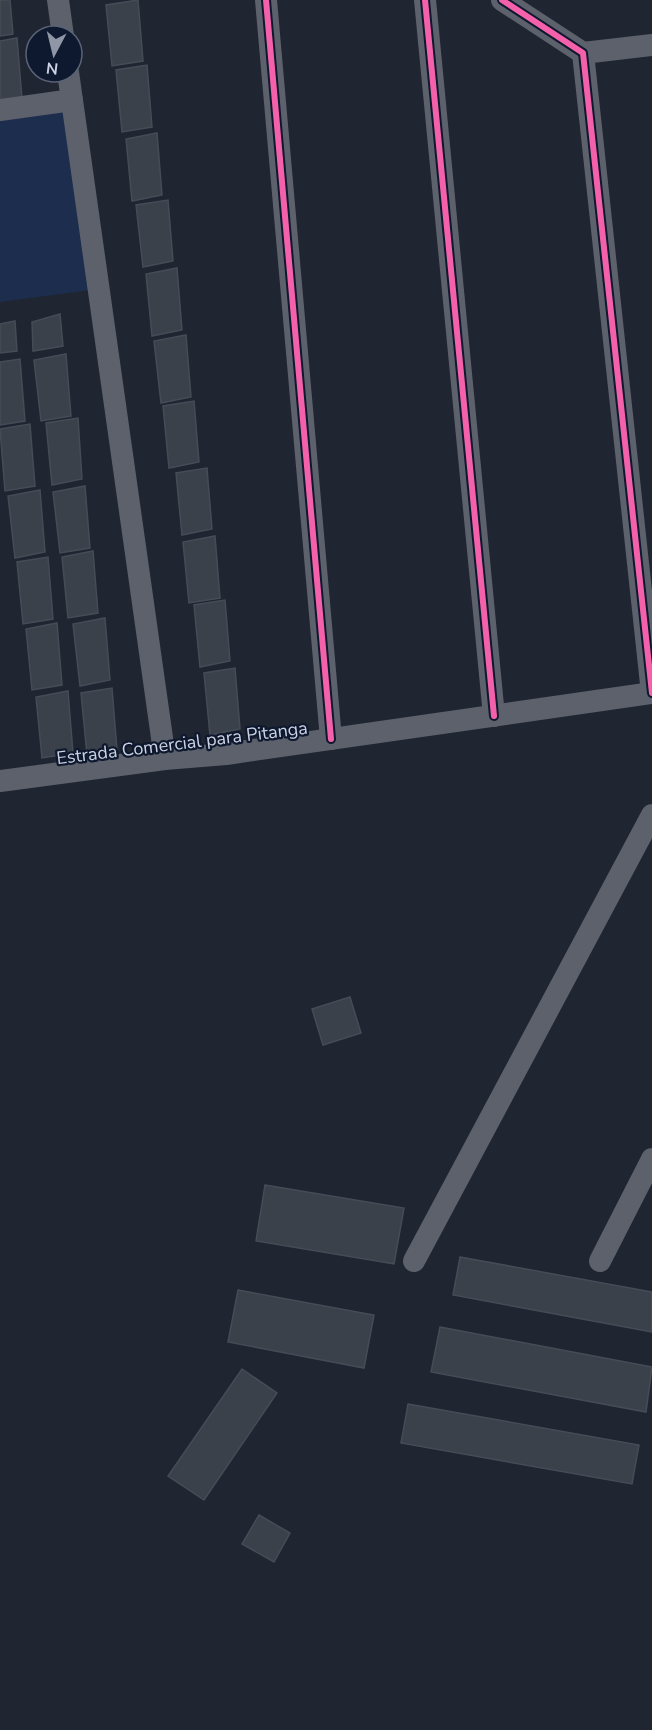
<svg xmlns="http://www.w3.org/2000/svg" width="652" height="1730" viewBox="0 0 652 1730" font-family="'Nunito Sans',sans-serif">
	<rect width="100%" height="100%" fill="#1f2531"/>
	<polygon fill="#1c2d4e" points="64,108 91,290 0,302 0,117"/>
	<g fill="#3b414b" stroke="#464c57" stroke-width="1.5">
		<polygon points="0,0 10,0 13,34 0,36"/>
		<polygon points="138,0 143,61 112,66 106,5"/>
		<polygon points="17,38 22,99 0,104 0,41"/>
		<polygon points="147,65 152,127 122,132 116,70"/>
		<polygon points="157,133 162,195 132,201 126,139"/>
		<polygon points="168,200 173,261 143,267 136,205"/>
		<polygon points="177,268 182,330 152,336 146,274"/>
		<polygon points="60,314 63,346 33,351 32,322"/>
		<polygon points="15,321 17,351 0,353 0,324"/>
		<polygon points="186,335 191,397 161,403 154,341"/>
		<polygon points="66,354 71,416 41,421 34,360"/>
		<polygon points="20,359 25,421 0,425 0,362"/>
		<polygon points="194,401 199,462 169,468 163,406"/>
		<polygon points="78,418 82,479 52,485 46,423"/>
		<polygon points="30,424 35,486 5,491 0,429"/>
		<polygon points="207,468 212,529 182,535 176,473"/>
		<polygon points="85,486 90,548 60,553 53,492"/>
		<polygon points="40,490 45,552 15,558 8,496"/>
		<polygon points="215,536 220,598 189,603 183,542"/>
		<polygon points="93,551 98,613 68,618 62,557"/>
		<polygon points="48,557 53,619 23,624 17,562"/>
		<polygon points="225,600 230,661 200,667 194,605"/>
		<polygon points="105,618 110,680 80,686 73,624"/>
		<polygon points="57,623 62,685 32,690 26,629"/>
		<polygon points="235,668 240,729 210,735 204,673"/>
		<polygon points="112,688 117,750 87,755 81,693"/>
		<polygon points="68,691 73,753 42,758 36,697"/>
		<polygon points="350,997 361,1033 323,1045 312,1009"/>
		<polygon points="265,1185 404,1208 394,1264 256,1241"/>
		<polygon points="460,1257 652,1292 652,1332 453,1295"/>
		<polygon points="238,1290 374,1315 364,1368 228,1342"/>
		<polygon points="440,1327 652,1367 646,1412 431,1372"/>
		<polygon points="242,1369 277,1393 204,1500 168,1476"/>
		<polygon points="408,1404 639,1445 632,1484 401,1443"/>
		<polygon points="259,1515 290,1533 274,1562 242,1544"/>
	</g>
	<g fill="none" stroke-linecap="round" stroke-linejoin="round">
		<g stroke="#5c616c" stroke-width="22">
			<polyline points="58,0 63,36"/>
			<polyline points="266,0 331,739"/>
			<polyline points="425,0 494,716"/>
			<polyline points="502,0 583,53 652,693"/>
			<polyline points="583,53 652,45"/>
			<polyline points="68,72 165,759"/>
			<polyline points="0,110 72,100"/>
			<polyline points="0,781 165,759 226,754 652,693"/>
			<polyline points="414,1261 652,815"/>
			<polyline points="600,1261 652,1159"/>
		</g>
		<g stroke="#0e192f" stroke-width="10">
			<g id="cycleway">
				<polyline points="266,0 331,739"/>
				<polyline points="425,0 494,716"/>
				<polyline points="502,0 583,53 652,693"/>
			</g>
		</g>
		<use href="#cycleway" stroke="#f560ab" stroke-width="6"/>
	</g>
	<g text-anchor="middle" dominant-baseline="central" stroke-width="4.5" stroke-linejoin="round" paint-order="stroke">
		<g font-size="18" fill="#cbd3e3" stroke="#0e192f">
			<text transform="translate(182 743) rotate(-7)">Estrada Comercial para Pitanga</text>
		</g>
	</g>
	<g transform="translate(54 54) rotate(187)"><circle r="28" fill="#0e192f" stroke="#5a6377" stroke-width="1.5"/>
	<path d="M0-4.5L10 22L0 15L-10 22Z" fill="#8f96a5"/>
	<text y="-9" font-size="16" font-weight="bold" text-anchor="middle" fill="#cbd3e3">N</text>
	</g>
</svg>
